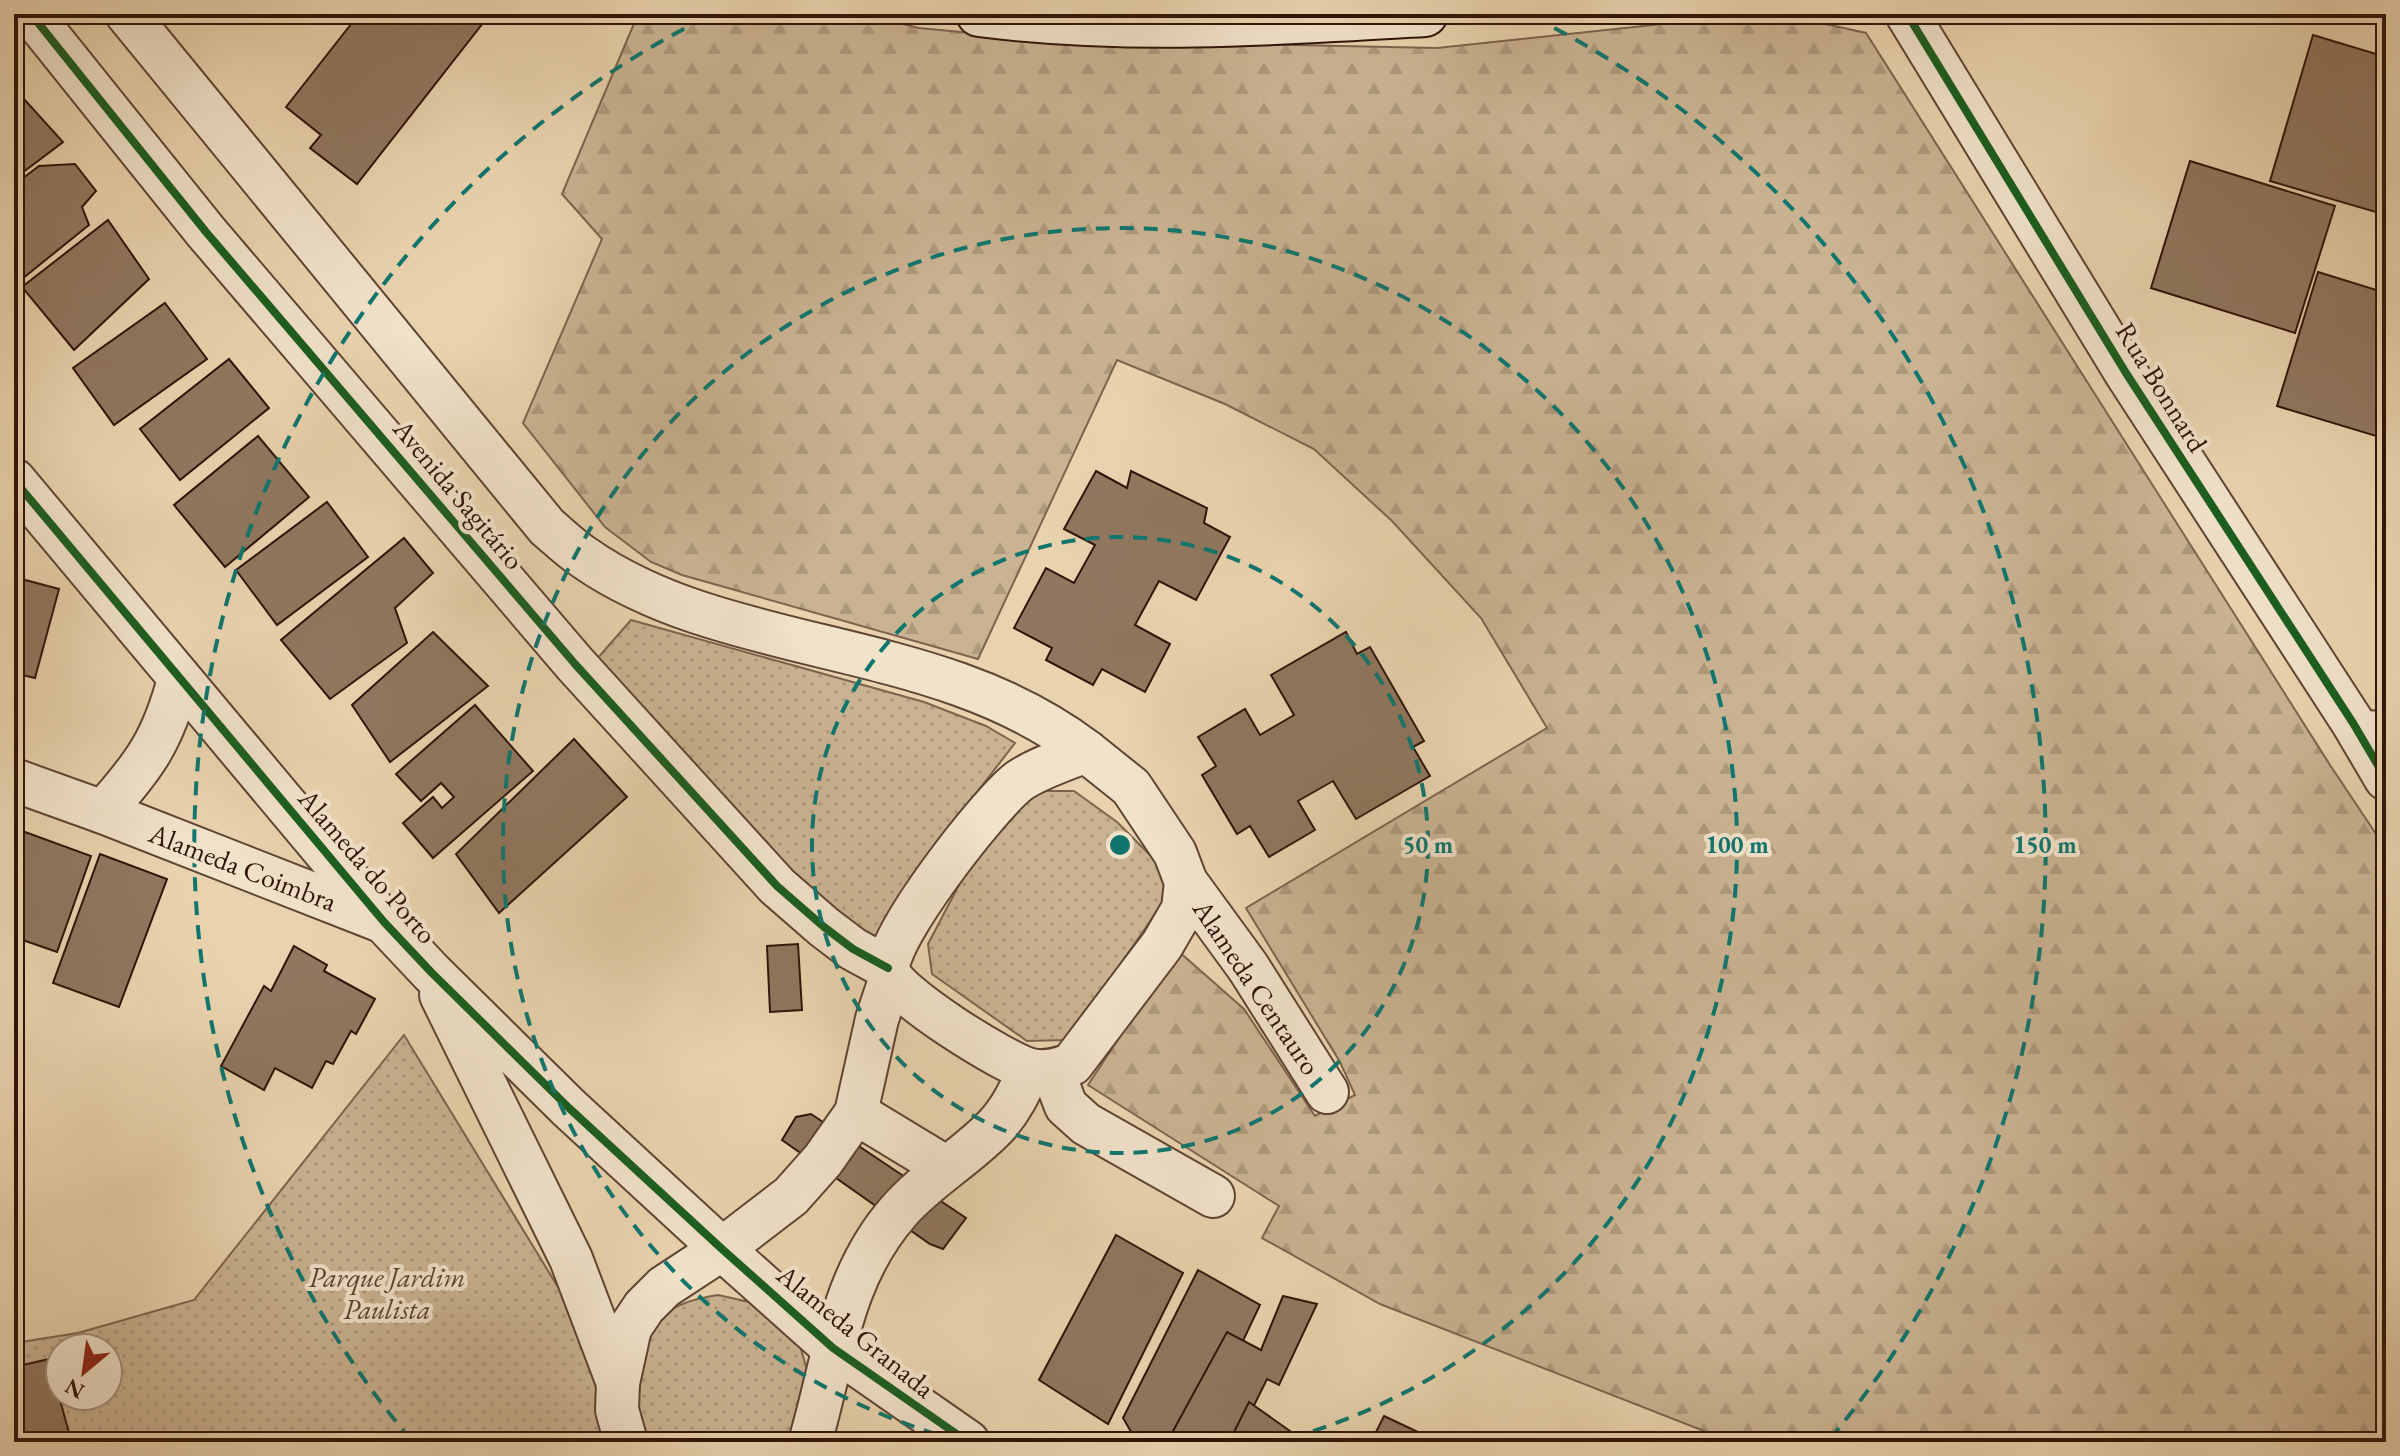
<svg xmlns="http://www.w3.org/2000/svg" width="2400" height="1456" viewBox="0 0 2400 1456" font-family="'EB Garamond',serif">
	<defs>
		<pattern id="forest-firs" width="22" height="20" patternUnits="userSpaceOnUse" patternTransform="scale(2)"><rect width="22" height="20" fill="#cab392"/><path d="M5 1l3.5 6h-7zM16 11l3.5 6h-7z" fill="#ae997d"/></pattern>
		<pattern id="park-dots" width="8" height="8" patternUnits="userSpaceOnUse" patternTransform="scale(2)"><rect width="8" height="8" fill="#cab392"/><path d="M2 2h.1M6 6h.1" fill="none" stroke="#ae997d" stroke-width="1.8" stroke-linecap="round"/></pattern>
	</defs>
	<rect width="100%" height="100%" fill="#e9d3ae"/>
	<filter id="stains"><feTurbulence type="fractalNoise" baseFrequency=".0025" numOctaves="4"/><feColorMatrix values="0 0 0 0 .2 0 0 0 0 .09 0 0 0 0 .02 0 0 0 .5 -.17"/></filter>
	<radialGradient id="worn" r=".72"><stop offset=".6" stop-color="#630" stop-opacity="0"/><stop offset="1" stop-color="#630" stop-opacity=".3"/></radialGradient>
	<polygon fill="url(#forest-firs)" stroke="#7d644e" stroke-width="2" points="638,14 862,14 919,28 1043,40 1437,48 1709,19 1803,19 1866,33 2330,765 2386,849 2386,1442 1732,1442 1380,1304 1262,1238 1279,1206 1088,1085 1177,950 1244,1009 1315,1116 1355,1095 1340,1062 1246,908 1547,728 1481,618 1392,521 1314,449 1225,404 1117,360 978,659 682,575 651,562 605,527 523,423 602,239 562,194"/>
	<g fill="url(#park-dots)" stroke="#7d644e" stroke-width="2" fill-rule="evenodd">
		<polygon points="631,620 924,702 986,726 1015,743 974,796 929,860 878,952 818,912 596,660"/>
		<polygon points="1040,791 1074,791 1117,822 1167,872 1166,896 1149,923 1067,1040 1027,1041 932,974 928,944 960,883 996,828"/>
		<path d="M404 1035 605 1364 613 1442H14V1343L78 1333 194 1300ZM60 1348H108V1396H60Z"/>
		<path d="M718 1295 758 1304 800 1346 809 1376 796 1434 788 1442H649L646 1439 629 1372C656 1323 657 1304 718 1295Z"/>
	</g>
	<g fill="#90775f" stroke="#30140a" stroke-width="2">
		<polygon points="359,14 490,14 357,184 310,148 321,135 286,107"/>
		<polygon points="2313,35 2386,57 2386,215 2270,181"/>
		<polygon points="14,88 63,142 14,179"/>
		<polygon points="2190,161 2335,206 2295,333 2151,288"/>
		<polygon points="75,164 96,191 82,207 89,225 17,283 14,281 14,185 39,166"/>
		<polygon points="108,220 149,279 74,350 22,287"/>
		<polygon points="2318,272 2386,293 2386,439 2277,406"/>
		<polygon points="165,303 207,359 114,425 73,368"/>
		<polygon points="229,359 269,408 180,480 140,429"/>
		<polygon points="258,436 309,497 225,567 174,505"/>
		<polygon points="1096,471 1127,488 1131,471 1207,508 1204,523 1230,537 1196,600 1159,581 1135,625 1170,644 1145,692 1102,669 1093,685 1046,660 1052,648 1014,628 1046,568 1074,583 1095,545 1064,529"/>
		<polygon points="327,502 368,557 277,625 236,570"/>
		<polygon points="404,538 433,573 395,608 407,643 330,699 281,640"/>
		<polygon points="14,577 59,589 35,678 14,673"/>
		<polygon points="433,632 488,686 390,762 352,705"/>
		<polygon points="1346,632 1357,654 1370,647 1424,741 1413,747 1430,776 1356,819 1333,781 1298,801 1315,830 1269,857 1250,826 1237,834 1202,775 1216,766 1198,737 1245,709 1260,735 1294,715 1271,675"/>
		<polygon points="475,705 533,771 433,858 403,823 433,797 442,808 454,797 441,783 421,801 396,774"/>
		<polygon points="574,739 627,797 499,913 456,854"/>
		<polygon points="14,828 91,856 57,952 14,937"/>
		<polygon points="100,854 167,879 119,1007 53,983"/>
		<polygon points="798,944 802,1010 770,1012 767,946"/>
		<polygon points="294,946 327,965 324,971 375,999 356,1034 351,1031 333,1064 326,1061 312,1088 275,1068 264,1090 221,1066 264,986 271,991"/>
		<polygon points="811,1114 966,1218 943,1249 930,1244 782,1140 796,1117"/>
		<polygon points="1116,1235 1183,1273 1108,1424 1039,1380"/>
		<polygon points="1198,1270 1260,1305 1195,1442 1137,1442 1123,1418"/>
		<polygon points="1283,1296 1317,1304 1279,1385 1267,1379 1236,1442 1167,1442 1227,1332 1261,1350"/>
		<polygon points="49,1359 69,1433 14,1442 14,1367"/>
		<polygon points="1249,1402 1290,1431 1285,1442 1229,1442"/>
		<polygon points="1384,1416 1439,1442 1371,1442"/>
	</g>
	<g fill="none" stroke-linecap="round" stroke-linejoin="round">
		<g stroke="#5e4433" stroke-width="26">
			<polyline id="lane" points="2353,723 2386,722"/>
		</g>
		<g stroke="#5e4433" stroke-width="46">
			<g id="street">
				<polyline points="31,14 206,232 575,664 777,886 824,927 853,949 888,968"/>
				<path d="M127 14 547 527C559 537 571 549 585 558 616 580 658 599 694 611 826 656 971 663 1086 751"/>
				<polyline points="1907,14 2126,373 2353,723 2386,779"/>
				<polyline points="14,480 384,922 431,972 569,1108 722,1249 833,1348 968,1442"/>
				<path d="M1086 751 1131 787 1175 853 1186 882 1183 909 1162 945 1072 1064C1058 1070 1046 1073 1031 1070 1007 1065 890 992 888 970 886 936 990 803 1019 781 1038 768 1064 760 1086 751Z"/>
				<polyline points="14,780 103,812 379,920"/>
				<path d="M103 812C145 765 163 740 179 679"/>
				<polyline points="1186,882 1248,967 1327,1092"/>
				<polyline points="441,995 571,1259 618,1383"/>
				<polyline points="1053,1072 1066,1106 1086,1124 1213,1196"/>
				<polyline points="856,1113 945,1167"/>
				<polyline points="626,1442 617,1410 618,1383 630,1328 644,1307 664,1287 722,1249 791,1196 823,1160 856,1113 877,1019 890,980"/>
				<path d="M810 1442C834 1361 840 1278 899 1211 927 1179 965 1158 995 1127 1011 1110 1020 1091 1029 1070"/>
			</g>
		</g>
		<g stroke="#30140a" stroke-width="48">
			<path id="secondary" d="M979 14C1127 33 1276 23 1425 14"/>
		</g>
		<use href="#lane" stroke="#f1e2ca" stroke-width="22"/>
		<use href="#street" stroke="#f1e2ca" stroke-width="42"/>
		<use href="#secondary" stroke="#f1e2ca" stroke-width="44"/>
		<g stroke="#f1e2ca" stroke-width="13">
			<g id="cycleway">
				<polyline points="31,14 206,232 575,664 777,886 824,927 853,949 888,968"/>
				<polyline points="1907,14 2126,373 2353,723 2386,779"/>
				<polyline points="14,480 384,922 431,972 569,1108 722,1249 833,1348 968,1442"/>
			</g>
		</g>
		<use href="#cycleway" stroke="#1b5e20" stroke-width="8"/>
	</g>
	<g fill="none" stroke="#0f766e" stroke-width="4" stroke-dasharray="14 10">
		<circle cx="1120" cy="845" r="308"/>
		<path d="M960 1441A617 617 0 1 1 1280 1441"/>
		<path d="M411 1440A925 925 0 0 1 707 17M1533 17A925 925 0 0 1 1829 1440"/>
	</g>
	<g text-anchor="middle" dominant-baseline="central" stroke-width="8" stroke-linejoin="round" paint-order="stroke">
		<g font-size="28" fill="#30140a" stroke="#f1e2ca">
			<text transform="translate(2162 387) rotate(58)">Rua Bonnard</text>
			<text transform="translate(459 494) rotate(50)">Avenida Sagitário</text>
			<text transform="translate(368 866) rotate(49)">Alameda do Porto</text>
			<text transform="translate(243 867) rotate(21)">Alameda Coimbra</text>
			<text transform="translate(1257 987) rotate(56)">Alameda Centauro</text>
			<text transform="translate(856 1331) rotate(39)">Alameda Granada</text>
		</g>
		<g font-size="28" font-style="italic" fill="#5e4433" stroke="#f1e2ca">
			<text x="387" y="1277">Parque Jardim<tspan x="387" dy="32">Paulista</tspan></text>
		</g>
	</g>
	<circle cx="1120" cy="845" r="12" fill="#0f766e" stroke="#f1e2ca" stroke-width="4"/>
	<g font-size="24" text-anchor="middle" font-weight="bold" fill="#0f766e" stroke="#f1e2ca" stroke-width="8" stroke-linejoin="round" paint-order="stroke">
		<text x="1428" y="853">50 m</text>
		<text x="1737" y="853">100 m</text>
		<text x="2045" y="853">150 m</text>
	</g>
	<rect width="2400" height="1456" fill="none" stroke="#e9d3ae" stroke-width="48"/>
	<rect x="16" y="16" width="2368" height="1424" fill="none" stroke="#30140a" stroke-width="4"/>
	<rect x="24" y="24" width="2352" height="1408" fill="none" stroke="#30140a" stroke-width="2"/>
	<g transform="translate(84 1372) rotate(209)"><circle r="38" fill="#f1e2ca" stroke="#a4907d" stroke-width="2"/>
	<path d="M0-6L14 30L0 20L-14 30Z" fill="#8f2418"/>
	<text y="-12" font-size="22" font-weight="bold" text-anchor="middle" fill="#30140a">N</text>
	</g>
	<rect width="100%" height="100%" filter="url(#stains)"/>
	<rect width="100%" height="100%" fill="url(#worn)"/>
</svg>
